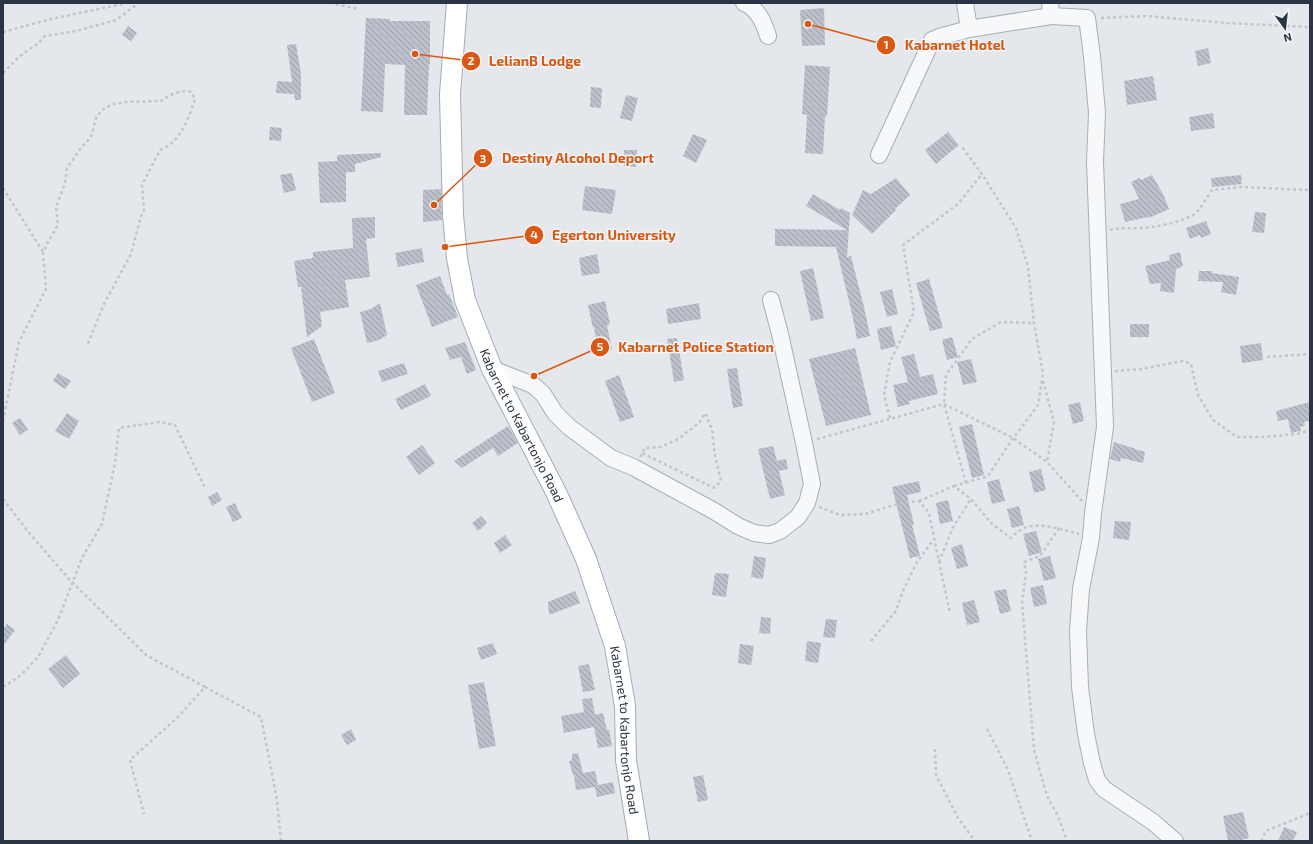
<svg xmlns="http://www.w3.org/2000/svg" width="1313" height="844" viewBox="0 0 1313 844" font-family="'Exo 2',sans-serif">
	<defs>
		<pattern id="building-back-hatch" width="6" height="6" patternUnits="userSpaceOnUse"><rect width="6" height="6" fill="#bbc0ca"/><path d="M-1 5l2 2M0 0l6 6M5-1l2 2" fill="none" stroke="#989da6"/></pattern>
	</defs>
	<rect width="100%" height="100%" fill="#e4e7ec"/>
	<g fill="url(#building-back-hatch)">
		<polygon points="824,8 825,45 802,46 800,10"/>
		<polygon points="366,18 390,19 390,21 430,21 430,64 429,64 427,115 404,115 405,65 385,64 383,112 361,111"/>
		<polygon points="128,26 137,33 131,41 122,35"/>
		<polygon points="296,44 301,74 301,100 295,100 294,94 276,93 277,81 292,82 287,45"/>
		<polygon points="1208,48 1211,63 1198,66 1195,51"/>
		<polygon points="805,65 830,67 827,116 825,116 823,154 805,153 807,115 802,114"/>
		<polygon points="1153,76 1157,100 1127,105 1124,81"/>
		<polygon points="591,87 602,88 601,108 590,107"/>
		<polygon points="626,95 638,98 632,121 620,118"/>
		<polygon points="1213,113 1215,128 1191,131 1189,117"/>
		<polygon points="270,127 282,128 281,141 269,140"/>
		<polygon points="948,132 959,145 936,164 925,150"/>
		<polygon points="693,134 707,140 696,163 683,156"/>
		<polygon points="624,150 637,150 636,167 624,166"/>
		<polygon points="381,153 381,157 355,164 355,172 346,172 346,202 320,203 318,162 337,161 337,155"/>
		<polygon points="292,173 296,190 284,193 280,175"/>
		<polygon points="1152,175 1163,194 1169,209 1149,218 1148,217 1125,222 1120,204 1139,199 1131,182 1139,178 1141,180"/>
		<polygon points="1241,175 1242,184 1212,187 1211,178"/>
		<polygon points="896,178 910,195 895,209 896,210 872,234 852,215 863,190 871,194"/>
		<polygon points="585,186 616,190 612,214 582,210"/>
		<polygon points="441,189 442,220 423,222 423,190"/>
		<polygon points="813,194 840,210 841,208 850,213 847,257 851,256 864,307 870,336 857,339 853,318 836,247 775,246 775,229 847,230 806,206"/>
		<polygon points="1255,212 1266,213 1264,233 1252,232"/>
		<polygon points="375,217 375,238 366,239 370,277 345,280 349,307 320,312 322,326 307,337 301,287 298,287 294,261 313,258 313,252 353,248 352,218"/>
		<polygon points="1206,221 1211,234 1201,238 1200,235 1190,239 1186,228"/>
		<polygon points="422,248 424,262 398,267 395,253"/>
		<polygon points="1180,252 1183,266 1175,270 1176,270 1174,293 1160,291 1161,283 1150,284 1145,266 1170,260 1169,255"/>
		<polygon points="597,254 600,273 582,276 579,258"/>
		<polygon points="813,268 824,318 811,321 800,271"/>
		<polygon points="1199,271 1212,271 1212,273 1239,277 1236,295 1221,292 1223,282 1198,281"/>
		<polygon points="440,276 447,295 449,294 458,317 432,327 416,285"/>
		<polygon points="929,279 943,328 930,331 916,283"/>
		<polygon points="892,289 898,314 887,317 880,292"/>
		<polygon points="605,301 610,324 607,325 612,350 598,353 594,327 593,328 588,305"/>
		<polygon points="380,303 387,335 379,340 367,343 360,312 371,309"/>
		<polygon points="699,303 701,319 668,324 666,309"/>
		<rect x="1130" y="324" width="19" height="13"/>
		<polygon points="891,326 896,346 881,350 877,329"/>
		<polygon points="952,337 958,357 947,360 942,340"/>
		<polygon points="677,338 684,380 674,382 667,339"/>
		<polygon points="314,339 335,393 312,402 291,348"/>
		<polygon points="465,342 476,370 467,374 461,357 450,360 445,348"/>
		<polygon points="1261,343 1263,360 1242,363 1240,346"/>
		<polygon points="855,348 871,415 826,426 809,359"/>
		<polygon points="914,354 920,377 933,374 938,394 909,401 910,404 898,407 893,385 908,382 901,357"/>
		<polygon points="971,359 977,382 963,385 957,362"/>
		<polygon points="404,363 408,374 382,382 378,371"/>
		<polygon points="737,368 743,406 733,408 727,369"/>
		<polygon points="58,373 71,381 65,389 53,381"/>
		<polygon points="619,375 634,417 620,422 605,381"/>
		<polygon points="425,384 431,396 401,410 395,399"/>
		<polygon points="1080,402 1084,421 1073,424 1068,405"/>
		<polygon points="1310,402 1310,421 1304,422 1305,426 1300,427 1301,431 1291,433 1288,419 1278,421 1276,411"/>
		<polygon points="67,413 79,421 69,439 55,431"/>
		<polygon points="20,418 28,430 20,435 12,423"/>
		<polygon points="972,424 984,475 972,478 959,427"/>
		<polygon points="508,426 518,443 498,456 493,448 462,468 454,461"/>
		<polygon points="1114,442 1145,452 1143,463 1121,458 1120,462 1110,459"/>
		<polygon points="422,445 435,463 419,475 406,457"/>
		<polygon points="773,446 777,461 786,459 788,469 779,471 785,495 770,499 758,449"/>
		<polygon points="1041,469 1046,490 1034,493 1029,472"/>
		<polygon points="999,479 1005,501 992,504 987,482"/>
		<polygon points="919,481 921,492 907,495 914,525 912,525 920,556 910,558 892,487"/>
		<polygon points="217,492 222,500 212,506 208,497"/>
		<polygon points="948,500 953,521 940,524 936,503"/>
		<polygon points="235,503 242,518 233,522 226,507"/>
		<polygon points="1019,506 1024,525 1012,528 1007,509"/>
		<polygon points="481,516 487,523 478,531 472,523"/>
		<polygon points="1115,521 1131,522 1129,540 1113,538"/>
		<polygon points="1036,531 1042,552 1029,556 1023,534"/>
		<polygon points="505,535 512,545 500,553 494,543"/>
		<polygon points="962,544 968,566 957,569 951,548"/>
		<polygon points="754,556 766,558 763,579 751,577"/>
		<polygon points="1050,556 1056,578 1044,581 1038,559"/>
		<polygon points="715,573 729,574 726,597 712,595"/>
		<polygon points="1043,585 1047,604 1034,607 1030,588"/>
		<polygon points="1006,589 1011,611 1000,614 994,591"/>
		<polygon points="575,591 580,603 549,615 548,602"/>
		<polygon points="974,600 980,622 967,625 962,603"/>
		<polygon points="761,617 771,618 770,634 759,633"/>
		<polygon points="826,619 837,620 835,638 823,637"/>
		<polygon points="7,624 15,630 3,646 3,629"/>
		<polygon points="807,641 821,643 818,663 805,661"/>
		<polygon points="493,643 497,654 481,660 477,648"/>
		<polygon points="740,644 754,646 751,665 738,663"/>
		<polygon points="66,655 80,674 63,688 48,669"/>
		<polygon points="589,664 595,690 583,692 578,666"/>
		<polygon points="484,682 496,746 479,749 468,685"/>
		<polygon points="592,698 595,715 603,713 607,730 609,730 612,746 598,748 594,727 564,733 561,716 584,712 582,699"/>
		<polygon points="351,729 356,740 347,745 341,735"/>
		<polygon points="578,753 583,773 595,771 598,785 613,782 615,793 597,797 595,787 576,790 574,775 573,775 569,761 572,760 572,754"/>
		<polygon points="703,775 708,800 698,802 693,777"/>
		<polygon points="1243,812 1249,838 1237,841 1228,841 1223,816"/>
		<polygon points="1284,827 1297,832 1293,841 1278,841"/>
	</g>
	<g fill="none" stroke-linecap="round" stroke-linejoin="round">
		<g stroke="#a9aeb7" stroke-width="18">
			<g id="minor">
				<path d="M744 3C758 8 764 23 768 36"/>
				<polyline points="965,3 969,29 1051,16"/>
				<polyline points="1050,3 1051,16 1087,18 1092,56 1097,113 1095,162 1105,427 1093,513 1091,538 1081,589 1078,631 1080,687 1086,734 1092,763 1097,780 1104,789 1153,822 1175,841"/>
				<polyline points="879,155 932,40 939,37 969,29"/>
				<polyline points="492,369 533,385 543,394 555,413 569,427 611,458 633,467 714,511 738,526 754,533 769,535 780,531 798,517 807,503 812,484 804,443 780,334 771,300"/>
			</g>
		</g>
		<g stroke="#a3abb8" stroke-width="22">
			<g id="major">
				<path id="s1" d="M457 3 450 94 453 215 457 258 465 300 492 369 556 492 586 559 615 646 625 706 626 760 639 841"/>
			</g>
		</g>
		<g stroke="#c2c5cb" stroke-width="2.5" stroke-dasharray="3 3" stroke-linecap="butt">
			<polyline points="330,3 358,9"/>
			<polyline points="1101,18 1146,16 1227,23 1310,27"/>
			<polyline points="3,32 51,19 127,3"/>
			<path d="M3 73C11 65 18 57 27 51 34 46 40 43 45 36L76 31 116 20 139 3"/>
			<polyline points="3,188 43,252"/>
			<path d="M1110 230C1120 227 1128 229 1138 228 1153 228 1179 223 1193 215 1199 212 1207 197 1212 190L1240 187 1310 190"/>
			<polyline points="1267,357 1310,354"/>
			<polyline points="1115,371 1141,369 1183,361 1191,364 1198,395 1213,420 1237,437 1265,437 1297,434 1310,430"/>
			<polyline points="1043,381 1054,422 1047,462"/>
			<polyline points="890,418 884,395 890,362 914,312 903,245 958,204 982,174"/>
			<path d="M3 421 19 342 46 289 43 253 47 244 58 225 56 207 65 183 67 168 81 148 91 137 96 118 102 110 113 104 126 102 161 101C168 95 182 89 191 92L195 99C189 118 180 143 160 150L142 185 144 210 141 216 131 254 104 304 87 346"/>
			<polyline points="817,439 944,404 1013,438 1047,462 1082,501"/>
			<polyline points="640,457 645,448 661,447 678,439 699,423 705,413 712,429 715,456 721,481 714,488 642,453"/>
			<polyline points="966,483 944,404 946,375 972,339 1001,322 1034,323"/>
			<polyline points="954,486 988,476 1009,444 1038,405 1043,374 1034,323 1028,267 1016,228 982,174 962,147"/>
			<polyline points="3,499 30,534 70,580 146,655 205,687 178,717 130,760 144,814"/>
			<path d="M919 501 954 486 971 499 992 524 1011 538C1014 535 1017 532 1021 530 1034 520 1064 530 1079 534"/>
			<polyline points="819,507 840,515 865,514 901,503 919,501 929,513 939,562 950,613"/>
			<polyline points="1059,528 1040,556 1024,562 1026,573 1022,602 1034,750 1047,796 1058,816 1067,841"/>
			<polyline points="939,562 953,527 971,499"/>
			<polyline points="871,641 896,611 902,593 917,562 934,539"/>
			<polyline points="3,687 21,675 38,657 58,620 82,558 102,524 115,463 119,428 160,422 175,425 205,488"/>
			<polyline points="205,687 261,717 277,800 281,841"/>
			<polyline points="987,729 1008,770 1032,841"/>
			<polyline points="935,749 936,775 958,818 975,841"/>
			<polyline points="1261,841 1266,831 1310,813"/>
		</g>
		<use href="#minor" stroke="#f7f8fa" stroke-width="16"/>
		<use href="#major" stroke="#fff" stroke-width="20"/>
	</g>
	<g text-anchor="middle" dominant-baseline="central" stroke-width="3" stroke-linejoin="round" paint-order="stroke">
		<g font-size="13" fill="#2b3445" stroke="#f4f6f9">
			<text stroke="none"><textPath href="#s1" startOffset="436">Kabarnet to Kabartonjo Road</textPath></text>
			<text stroke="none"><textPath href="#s1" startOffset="761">Kabarnet to Kabartonjo Road</textPath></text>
		</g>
	</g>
	<path fill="none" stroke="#df570f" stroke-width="1.5" d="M808 24L886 45M415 54L471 61M434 205L483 158M445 247L534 235M534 376L600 347"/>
	<g fill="#df570f" stroke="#f4f6f9" stroke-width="1.5">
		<circle cx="808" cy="24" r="4"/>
		<circle cx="415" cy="54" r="4"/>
		<circle cx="434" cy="205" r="4"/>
		<circle cx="445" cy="247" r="4"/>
		<circle cx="534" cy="376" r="4"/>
		<circle cx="886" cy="45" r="10"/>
		<circle cx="471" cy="61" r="10"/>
		<circle cx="483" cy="158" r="10"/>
		<circle cx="534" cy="235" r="10"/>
		<circle cx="600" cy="347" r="10"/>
	</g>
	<g font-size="12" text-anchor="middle" font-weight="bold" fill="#fff">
		<text x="886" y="49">1</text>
		<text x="471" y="65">2</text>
		<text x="483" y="163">3</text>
		<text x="534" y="239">4</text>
		<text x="600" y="351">5</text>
	</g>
	<g font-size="14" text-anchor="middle" font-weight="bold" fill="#df570f" stroke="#f4f6f9" stroke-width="3" stroke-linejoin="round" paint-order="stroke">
		<text x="955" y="50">Kabarnet Hotel</text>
		<text x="535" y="66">LelianB Lodge</text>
		<text x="578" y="163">Destiny Alcohol Deport</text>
		<text x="614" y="240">Egerton University</text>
		<text x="696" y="352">Kabarnet Police Station</text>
	</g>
	<rect width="1313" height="844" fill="none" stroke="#2b3445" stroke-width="8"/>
	<g transform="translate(1285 28) rotate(165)" stroke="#f4f6f9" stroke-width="3" paint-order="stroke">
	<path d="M0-3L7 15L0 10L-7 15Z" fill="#2b3445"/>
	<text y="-6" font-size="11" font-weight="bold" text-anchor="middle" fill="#2b3445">N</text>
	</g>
</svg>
